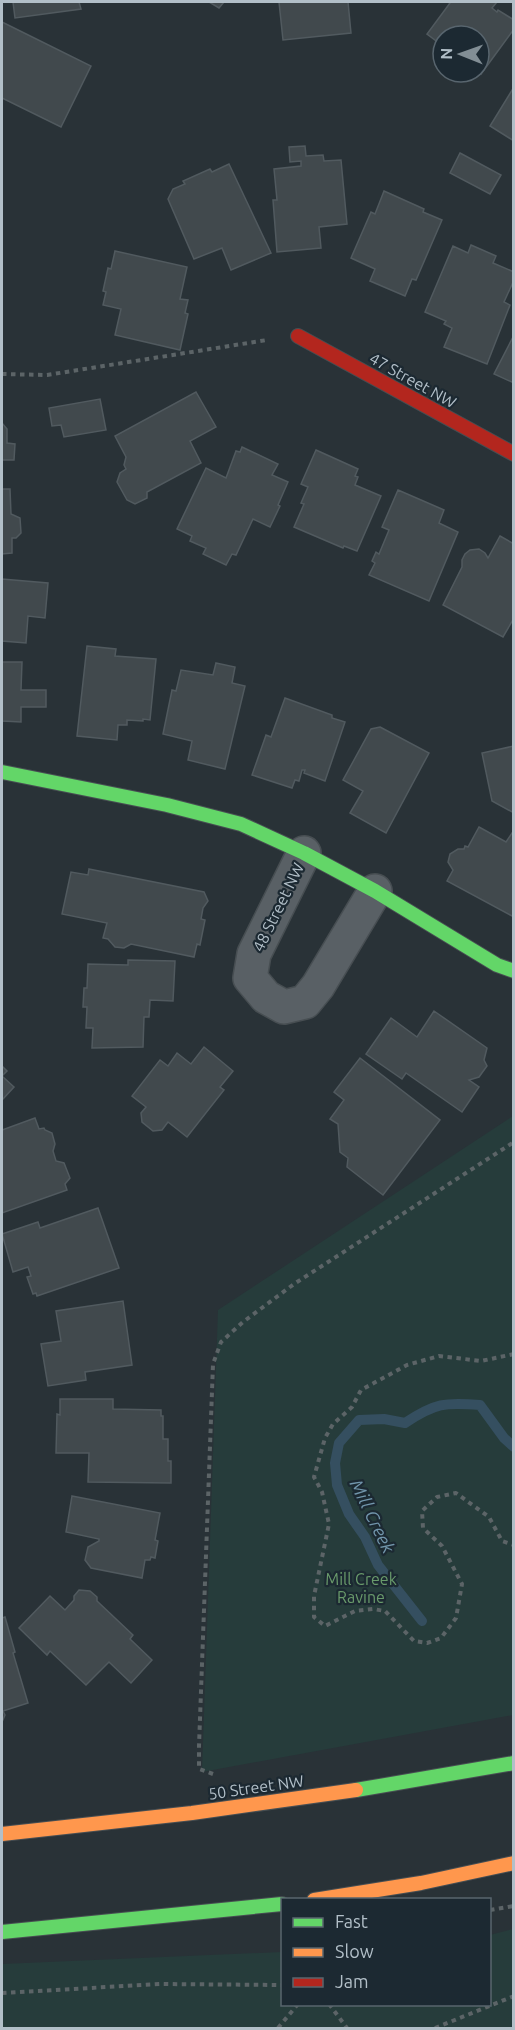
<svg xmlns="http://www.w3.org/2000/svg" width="515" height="2030" viewBox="0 0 515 2030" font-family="Ubuntu,sans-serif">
	<rect width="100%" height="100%" fill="#293237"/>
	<g fill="#263c3b">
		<polygon points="513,1116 513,1715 202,1772 218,1310"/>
		<polygon points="513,1929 513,2028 2,2028 2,1964 282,1952 282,2004 490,2004 490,1935"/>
	</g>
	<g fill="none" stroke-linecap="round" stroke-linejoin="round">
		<path stroke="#354f60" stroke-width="10" d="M422 1621 378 1565 365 1537 349 1514 337 1485 335 1463 339 1443 359 1420 384 1419 405 1423C435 1403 445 1402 480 1405L504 1438 514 1447"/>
	</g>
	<g fill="#41494d" stroke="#515a5f" stroke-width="1.5">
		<polygon points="13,2 79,2 81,9 15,18"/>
		<polygon points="209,2 224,2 219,8"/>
		<polygon points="279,2 348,2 351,33 283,40"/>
		<polygon points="448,2 497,2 492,8 497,12 498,10 514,20 514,29 481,74 479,72 479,36 443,36 443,46 427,34 450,3"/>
		<polygon points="2,22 91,66 61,127 2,98"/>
		<polygon points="514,87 514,141 490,126"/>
		<polygon points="305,146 306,156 323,155 324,161 341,160 347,224 319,227 321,248 277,252 273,200 277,200 274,169 301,166 301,161 290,162 289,147"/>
		<polygon points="460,153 501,175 490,194 450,173"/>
		<polygon points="229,164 271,253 231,270 222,248 194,259 168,199 173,189 185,184 183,181 210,169 212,172"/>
		<polygon points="384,191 424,209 423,212 442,220 416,280 412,279 405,296 370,281 375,269 351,258 371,212 375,214"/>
		<polygon points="471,245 496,256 493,263 514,272 514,280 504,302 510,305 487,364 444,347 452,328 444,324 446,321 425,312 453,246 468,253"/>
		<polygon points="115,251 187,267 180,299 188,300 185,313 188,314 180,350 115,335 121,309 103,305 106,292 103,291 108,268 111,269"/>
		<polygon points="514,335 514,383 494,374"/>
		<polygon points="196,392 216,427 190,441 201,463 147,492 147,498 135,504 127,500 117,482 120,473 126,469 124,465 126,457 115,436"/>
		<polygon points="100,399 106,430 64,437 61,425 52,426 49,408"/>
		<polygon points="2,423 7,429 7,443 15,444 14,460 2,460"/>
		<polygon points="242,447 278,464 272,475 288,482 278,505 280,506 270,527 253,519 236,555 232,554 226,565 203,554 206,548 190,541 192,536 177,529 206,468 226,478 236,451 240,452"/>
		<polygon points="316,450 358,469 355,476 358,477 355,485 381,496 357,551 344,546 343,548 294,527 304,504 301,503 308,487 301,484"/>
		<polygon points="2,489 10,489 11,514 20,518 21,533 16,538 12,538 12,553 2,554"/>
		<polygon points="398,490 444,510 439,523 458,532 429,601 369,575 375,563 372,561 376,552 379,554 389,530 382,527"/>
		<polygon points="500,536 514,544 514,618 503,637 443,605 462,567 462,560 465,554 470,550 479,549 485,553 488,558"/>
		<polygon points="2,579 48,583 45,618 28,616 26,643 2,641"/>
		<polygon points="87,646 116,649 115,656 156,659 150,720 143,719 143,721 127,720 127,725 118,725 117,740 77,736"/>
		<polygon points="2,662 22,662 21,690 46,690 46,707 21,707 21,722 2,721"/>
		<polygon points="216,663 235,667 232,683 245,686 225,769 188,760 192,741 163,734 172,690 176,691 181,670 213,675"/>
		<polygon points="285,698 332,715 332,718 345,722 325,781 304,773 305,770 302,770 299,781 295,780 292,788 252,775 266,735 271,737"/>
		<polygon points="380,727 429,753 386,833 350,813 363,791 343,780 371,729"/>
		<polygon points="514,746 514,813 492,801 482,753"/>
		<polygon points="479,827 506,842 514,830 514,917 447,881 453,870 448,862 450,854 458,849 464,849 465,846 468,847"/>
		<polygon points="89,869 204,892 208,901 203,908 201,919 205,920 200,945 197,944 194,957 131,944 124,948 115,947 108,939 103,938 107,923 62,914 71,872 88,875"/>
		<polygon points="128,960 175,961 173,1001 150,1000 149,1017 144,1017 143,1047 92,1048 93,1028 86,1028 87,1007 83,1007 84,988 87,988 88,964 128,965"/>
		<polygon points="434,1011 487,1048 484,1060 487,1066 479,1077 469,1080 479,1087 462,1112 406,1073 402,1079 366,1054 391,1018 417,1037"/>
		<polygon points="204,1047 233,1071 220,1087 224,1090 187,1137 168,1122 162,1130 153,1131 142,1122 141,1113 146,1107 132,1096 160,1060 168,1066 177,1053 191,1064"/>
		<polygon points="360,1058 440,1120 383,1195 347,1167 348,1158 340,1152 338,1124 330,1119 344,1100 334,1092"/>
		<polygon points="2,1066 7,1071 2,1076 14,1087 2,1100"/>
		<polygon points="35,1118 39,1129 44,1128 45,1130 52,1133 55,1144 53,1151 56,1161 64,1163 70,1178 65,1184 67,1190 2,1213 2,1130"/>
		<polygon points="98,1208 119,1268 37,1296 36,1293 33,1294 27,1277 31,1276 28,1267 13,1272 2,1234 38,1222 40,1228"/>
		<polygon points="123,1301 132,1365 85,1372 86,1380 48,1386 41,1344 61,1341 56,1311"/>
		<polygon points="60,1399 113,1399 113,1409 161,1410 161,1416 163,1416 163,1439 168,1439 168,1461 171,1461 171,1483 88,1482 89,1453 56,1453 57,1414 60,1415"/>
		<polygon points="72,1496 160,1513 155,1540 158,1541 155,1558 151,1557 150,1560 145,1560 142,1578 91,1568 85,1560 88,1547 99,1541 99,1539 66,1532"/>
		<polygon points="79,1590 90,1591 97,1597 97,1601 133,1635 130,1639 152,1660 131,1683 109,1662 86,1685 50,1651 47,1655 19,1628 50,1596 65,1610 74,1600 74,1596"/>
		<polygon points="5,1617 15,1652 13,1653 28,1703 3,1711 5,1715 2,1722 2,1618"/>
	</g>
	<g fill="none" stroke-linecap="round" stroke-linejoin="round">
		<g stroke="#474e52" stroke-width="36">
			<polyline id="street" points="304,853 254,954 250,978 266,997 284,1007 305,1002 318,986 375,891"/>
		</g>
		<g stroke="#474e52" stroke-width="16">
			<g id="fast">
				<polyline points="2,772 167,805 241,824 304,853 375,891 497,965 514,971"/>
				<polyline points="356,1790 514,1763"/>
				<polyline points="2,1932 282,1904"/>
			</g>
		</g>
		<g stroke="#474e52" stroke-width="16">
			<g id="slow">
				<polyline points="2,1834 192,1813 356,1790"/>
				<polyline points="314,1900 421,1883 514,1863"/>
			</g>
		</g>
		<g stroke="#474e52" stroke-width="16">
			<polyline id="jam" points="298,336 514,454"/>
		</g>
		<g stroke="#5c6467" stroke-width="4" stroke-dasharray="4.5 4.5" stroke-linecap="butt">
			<polyline points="2,374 47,375 267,340"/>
			<polyline points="514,1354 481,1361 439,1356 407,1365 361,1390 352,1407 333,1424 325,1438 314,1477 322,1492 329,1524 314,1596 314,1617 325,1626 355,1611 373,1609 385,1611 414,1641 427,1643 441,1638 456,1618 462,1584 442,1546 423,1528 422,1511 437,1497 456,1493 489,1517 502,1541 514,1545"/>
			<polyline points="213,1774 199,1769 199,1746 213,1364 221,1342 243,1322 294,1284 514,1142"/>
			<polyline points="490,1910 514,1906"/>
			<polyline points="2,1993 160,1984 282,1985"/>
			<polyline points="329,2004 347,2028"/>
			<polyline points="278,2028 298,2004"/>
			<polyline points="435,2028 514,1996"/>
		</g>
		<use href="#street" stroke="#596065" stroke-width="33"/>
		<use href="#fast" stroke="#63d668" stroke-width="14"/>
		<use href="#slow" stroke="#ff974d" stroke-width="14"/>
		<use href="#jam" stroke="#b3261e" stroke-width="14"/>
	</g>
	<g text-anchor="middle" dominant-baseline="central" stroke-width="4.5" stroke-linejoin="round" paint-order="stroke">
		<g font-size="16" fill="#b2bfc8" stroke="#1c2932">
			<text transform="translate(413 380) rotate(29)">47 Street NW</text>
			<text transform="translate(278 907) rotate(-64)">48 Street NW</text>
			<text transform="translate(256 1787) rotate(-8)">50 Street NW</text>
		</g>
		<g font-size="16" fill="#699a6b" stroke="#1c2932">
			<text x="361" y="1579">Mill Creek<tspan x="361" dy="18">Ravine</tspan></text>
		</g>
		<g font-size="18" font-style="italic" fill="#7296ac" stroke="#1c2932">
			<text transform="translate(373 1516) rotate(64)">Mill Creek</text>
		</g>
	</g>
	<rect width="515" height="2030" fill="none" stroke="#b2bfc8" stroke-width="6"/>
	<rect x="281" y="1898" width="210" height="108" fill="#1c2932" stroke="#58656e" stroke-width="1.5"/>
	<rect x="293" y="1918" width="30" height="9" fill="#63d668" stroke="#58656e" stroke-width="1.5"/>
	<text x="335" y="1928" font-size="18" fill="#b2bfc8">Fast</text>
	<rect x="293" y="1948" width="30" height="9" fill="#ff974d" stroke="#58656e" stroke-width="1.5"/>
	<text x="335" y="1958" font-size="18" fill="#b2bfc8">Slow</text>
	<rect x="293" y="1978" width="30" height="9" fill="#b3261e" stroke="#58656e" stroke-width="1.5"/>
	<text x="335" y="1988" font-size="18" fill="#b2bfc8">Jam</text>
	<g transform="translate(461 54) rotate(271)"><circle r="28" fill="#1c2932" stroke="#58656e" stroke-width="1.5"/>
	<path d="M0-4.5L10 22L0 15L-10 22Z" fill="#828e95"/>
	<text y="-9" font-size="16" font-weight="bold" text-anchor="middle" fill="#b2bfc8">N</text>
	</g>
</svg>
